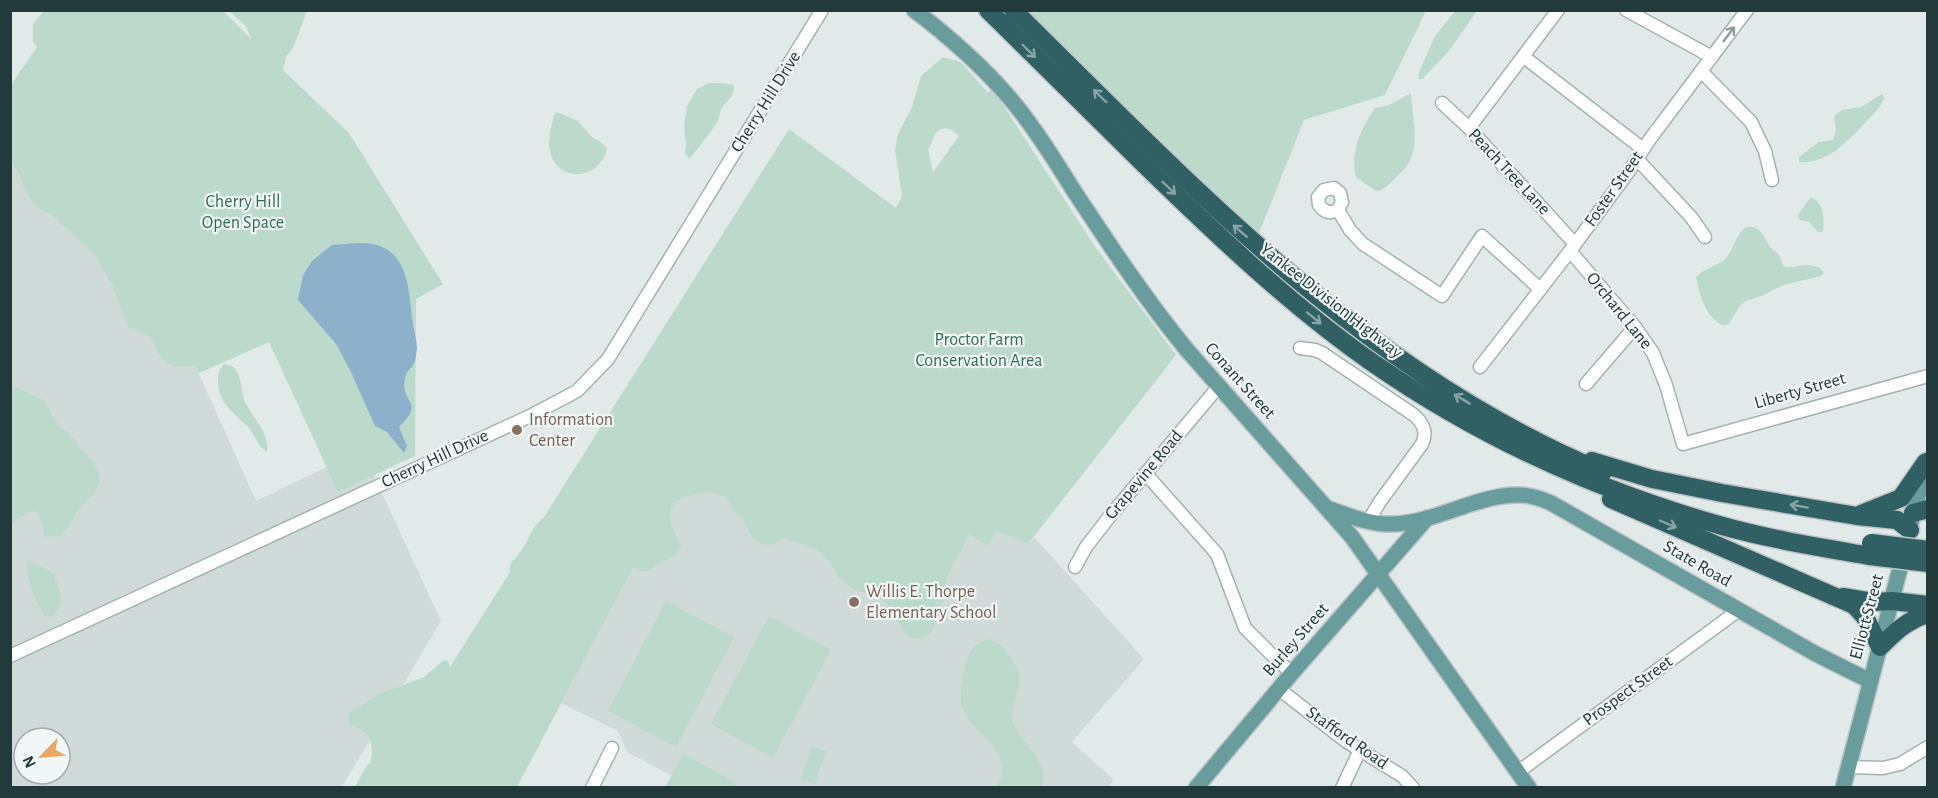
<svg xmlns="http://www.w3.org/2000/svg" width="1938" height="798" viewBox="0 0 1938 798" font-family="'Alegreya Sans',sans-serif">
	<rect width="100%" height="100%" fill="#e1eae9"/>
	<g fill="#d0dad8" fill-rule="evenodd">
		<path d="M10 165 170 326 195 365 256 501 362 450 441 621 342 787H11ZM24 738H60V774H24Z"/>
		<polygon points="874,468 987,545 997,531 1028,544 1034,537 1144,659 1072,742 1114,780 1108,787 736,787 684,754 672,776 627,752 618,731 561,703 671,494 756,473 793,474"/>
	</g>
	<g fill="#bcdacc" fill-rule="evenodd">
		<path d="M44 11H223L251 39 246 26 229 11H307L293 48 286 57 283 70 349 133 443 284 416 299 415 456 338 492 269 342 199 373 195 365C165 371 162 360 150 336L128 327 113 286 94 254 51 214 42 210 32 202 24 188 20 175 11 165V85L37 47 33 42V24Z"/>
		<polygon points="1020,11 1426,11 1385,95 1304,120 1257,238 1186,166 1092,80"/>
		<polygon points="1455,11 1477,11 1449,51 1422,79 1418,79 1419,72 1435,36"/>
		<path d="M943 57 961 62 988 93 992 88 1096 248 1176 355 1028 544 997 531 987 546 970 534 947 576 942 606 931 633 920 639 911 638 893 617 887 603 871 594 856 590 848 585 840 579 830 563 818 550 784 538 772 545C754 546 750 533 743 520 740 516 736 514 733 510 732 508 731 504 729 502 721 490 703 492 691 495 682 498 676 499 672 507 666 522 677 533 681 546L676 555 658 564 651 570 642 572 633 567 517 787H355L367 765 370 763C376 745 369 729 350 725L347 720 350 712 355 708 362 706 368 700 382 693 424 677 444 660 448 661 450 667 510 572C508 560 518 558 523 548 531 535 531 528 544 517L789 129 896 208 902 196 895 150 898 134 912 107 921 76ZM945 128 952 130 959 136 933 172 928 149C935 141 931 131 945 128Z"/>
		<path d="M709 83H721L734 85C734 96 730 98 723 106 719 111 720 119 716 124 707 136 699 148 689 159L685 153 686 146 684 125 687 106 697 89Z"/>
		<path d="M1411 94C1412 112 1418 140 1412 156 1409 165 1402 172 1395 178 1390 184 1384 190 1376 191L1356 177C1350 152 1361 128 1375 108L1389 105 1407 95Z"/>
		<path d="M1882 94 1884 98C1880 110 1873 114 1865 123 1848 141 1826 165 1799 162V157L1819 142 1833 140 1836 131 1834 116 1842 110 1861 107Z"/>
		<path d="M557 112 578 121 592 137 602 143 607 148C601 180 558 184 550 152 547 140 552 126 554 114Z"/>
		<path d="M1811 197C1824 202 1825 220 1823 231L1819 233 1809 222 1800 220 1797 216Z"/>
		<path d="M1747 227C1761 225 1764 238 1771 248 1773 250 1776 252 1778 254 1782 258 1781 263 1785 267 1798 268 1813 260 1824 272L1821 276 1783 285 1761 296 1746 301 1739 307 1729 324 1724 326C1706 319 1699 294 1696 277 1704 269 1716 266 1725 259 1735 250 1734 234 1747 227Z"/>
		<path d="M224 364C229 365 234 366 236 370 242 380 241 391 245 402 252 417 270 432 267 452 256 445 256 434 247 426 234 413 218 403 218 381 218 374 219 369 224 364Z"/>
		<path d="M11 385 45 401 58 425 71 436 79 447 93 462 99 473V483L95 491 79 509 68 529 59 536 45 537 39 515 37 511C25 511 20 519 11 523Z"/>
		<path d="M28 561 52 572C60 589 68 603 51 617L44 616C36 599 25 580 28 561Z"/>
		<polygon points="666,601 734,637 676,747 608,711"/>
		<polygon points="769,616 831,650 773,758 711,724"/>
		<path d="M991 639C1005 647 1022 667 1019 685 1017 696 1010 710 1013 722 1020 744 1053 763 1041 787H997C1001 777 1005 772 1001 761 987 726 951 725 963 676 965 670 964 665 967 658 972 647 978 641 991 639Z"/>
		<polygon points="812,747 826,751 815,784 801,779"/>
		<polygon points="684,754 726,777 738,787 665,787"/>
	</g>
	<path fill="#8db1cb" d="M357 243C406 241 408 281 412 317 413 328 417 339 417 349 416 353 416 360 414 363 411 369 406 371 405 378 399 404 427 400 399 427L407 446 404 453 387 432 375 426 350 370 336 344 298 300 303 275 312 261 332 245Z"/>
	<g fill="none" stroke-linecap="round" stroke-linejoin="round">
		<g stroke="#a4b2b1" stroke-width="15">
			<g id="minor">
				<polyline points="1626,10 1712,57"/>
				<polyline points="1524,57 1643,149"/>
				<polyline points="1701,71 1751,122 1765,151 1772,180"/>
				<polyline points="1442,103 1469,128 1575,244"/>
				<polyline points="1469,128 1558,10"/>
				<polyline points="1637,159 1691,217 1705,237"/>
				<path d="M1338 210C1330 214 1324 212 1319 205L1318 197 1324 190 1334 188 1340 193 1342 202 1338 210 1350 230 1363 244 1442 296 1482 236 1540 289"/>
				<polyline points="1570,251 1635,327 1653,353 1666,385 1683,444 1928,376"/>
				<path d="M1300 348 1315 350 1322 353 1414 415C1423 423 1428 432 1422 444L1379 503 1368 522"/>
				<polyline points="1480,367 1570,251 1629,171 1650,139 1747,10"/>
				<polyline points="1586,384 1635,327"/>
				<polyline points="1146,474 1217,554 1245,628 1279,662 1292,673"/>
				<polyline points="1075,567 1086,547 1110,516 1219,386"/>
				<polyline points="10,656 530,416 577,391 608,359 822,10"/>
				<polyline points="1279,689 1347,742 1402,776 1413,788"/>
				<polyline points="1849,767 1883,768 1900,764 1928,747"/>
				<polyline points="1518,772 1739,610"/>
				<polyline points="592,788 612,748"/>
				<polyline points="1342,788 1360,750"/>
			</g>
		</g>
		<g stroke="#bdc4c4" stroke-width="18">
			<g id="major">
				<path d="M914 10C947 35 981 65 1008 96 1034 126 1055 161 1076 194 1111 247 1146 300 1187 350L1352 537 1529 788"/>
				<path d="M1327 508C1349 516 1371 525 1394 524 1435 523 1481 493 1520 495 1531 495 1542 499 1551 503L1816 654 1870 681"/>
				<polyline points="1911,523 1925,468"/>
				<polyline points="1196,788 1292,673 1427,518"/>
				<polyline points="1843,788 1905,549"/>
			</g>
		</g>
		<g stroke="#bdc4c4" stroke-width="21">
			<g id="highway">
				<path d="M988 10C1040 62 1092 113 1144 164 1216 234 1290 305 1373 363 1477 435 1596 490 1719 525 1768 539 1819 547 1870 556"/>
				<path d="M1013 10C1193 187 1365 373 1603 472"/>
				<polyline points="1592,461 1652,479 1722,493 1857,516 1897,520 1910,530"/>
				<path d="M1611 499 1854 605 1865 617 1880 647C1895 632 1907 620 1928 614"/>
				<polyline points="1913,513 1928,509"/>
				<polyline points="1861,514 1901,498 1926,462 1928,464"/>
				<polyline points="1843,597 1873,602 1892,601 1928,605"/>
			</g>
		</g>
		<use href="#minor" stroke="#fff" stroke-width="12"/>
		<use href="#major" stroke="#699c9c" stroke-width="15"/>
		<use href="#highway" stroke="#316064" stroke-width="18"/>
		<g stroke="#bdc4c4" stroke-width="21" stroke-linecap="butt">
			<g id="highway-bridge">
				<polyline points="1871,543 1928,550"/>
				<polyline points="1870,556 1928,563"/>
			</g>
		</g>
		<use href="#highway-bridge" stroke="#316064" stroke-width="18"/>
	</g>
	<defs><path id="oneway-shaft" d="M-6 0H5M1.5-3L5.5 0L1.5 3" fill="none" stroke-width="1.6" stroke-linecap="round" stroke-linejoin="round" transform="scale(1.5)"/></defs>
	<use stroke="#919c9c" href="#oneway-shaft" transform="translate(1729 34) rotate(-53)"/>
	<g stroke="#87a4a6">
		<use href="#oneway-shaft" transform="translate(1029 51) rotate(44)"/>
		<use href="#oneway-shaft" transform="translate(1100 96) rotate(-136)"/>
		<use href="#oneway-shaft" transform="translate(1169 188) rotate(44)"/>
		<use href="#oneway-shaft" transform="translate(1240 231) rotate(-139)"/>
		<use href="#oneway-shaft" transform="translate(1314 318) rotate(39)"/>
		<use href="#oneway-shaft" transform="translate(1462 399) rotate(-149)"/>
		<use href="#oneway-shaft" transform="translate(1799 506) rotate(-170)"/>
		<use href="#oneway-shaft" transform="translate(1668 524) rotate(23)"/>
	</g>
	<g fill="#8d6e63" stroke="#f1f7f6" stroke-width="2">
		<circle cx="517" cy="430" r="6"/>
		<circle cx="854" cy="602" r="6"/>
	</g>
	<g text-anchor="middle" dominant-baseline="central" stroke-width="4.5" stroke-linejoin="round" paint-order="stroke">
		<g font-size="18" fill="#233a3a" stroke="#f1f7f6">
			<text transform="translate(766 102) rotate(-58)">Cherry Hill Drive</text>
			<text transform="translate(1509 172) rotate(47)">Peach Tree Lane</text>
			<text transform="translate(1614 189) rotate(-55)">Foster Street</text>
			<text transform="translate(1331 301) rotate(38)">Yankee Division Highway</text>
			<text transform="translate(1619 311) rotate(51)">Orchard Lane</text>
			<text transform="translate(1240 381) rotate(48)">Conant Street</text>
			<text transform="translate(1800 391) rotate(-16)">Liberty Street</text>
			<text transform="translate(435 459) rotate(-25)">Cherry Hill Drive</text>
			<text transform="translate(1144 475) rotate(-50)">Grapevine Road</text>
			<text transform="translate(1697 564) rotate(30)">State Road</text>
			<text transform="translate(1867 617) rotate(-75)">Elliott Street</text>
			<text transform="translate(1296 640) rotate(-49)">Burley Street</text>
			<text transform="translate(1628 691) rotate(-36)">Prospect Street</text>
			<text transform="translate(1347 738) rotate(35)">Stafford Road</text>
		</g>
		<g font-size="18" fill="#316d59" stroke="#f1f7f6">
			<text x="243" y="202">Cherry Hill<tspan x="243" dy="21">Open Space</tspan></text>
			<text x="979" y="340">Proctor Farm<tspan x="979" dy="21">Conservation Area</tspan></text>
		</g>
		<g font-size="18" fill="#785e54" stroke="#f1f7f6" text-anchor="start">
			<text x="529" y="420">Information<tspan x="529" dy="21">Center</tspan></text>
			<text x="866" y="592">Willis E. Thorpe<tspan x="866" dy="21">Elementary School</tspan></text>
		</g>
	</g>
	<rect width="1938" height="798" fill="none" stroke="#233a3a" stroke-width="24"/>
	<g transform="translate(42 756) rotate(245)"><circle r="28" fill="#f1f7f6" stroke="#9fabab" stroke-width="1.5"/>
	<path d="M0-4.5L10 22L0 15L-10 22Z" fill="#e6a863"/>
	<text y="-9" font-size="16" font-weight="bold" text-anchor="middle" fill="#233a3a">N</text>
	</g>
</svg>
